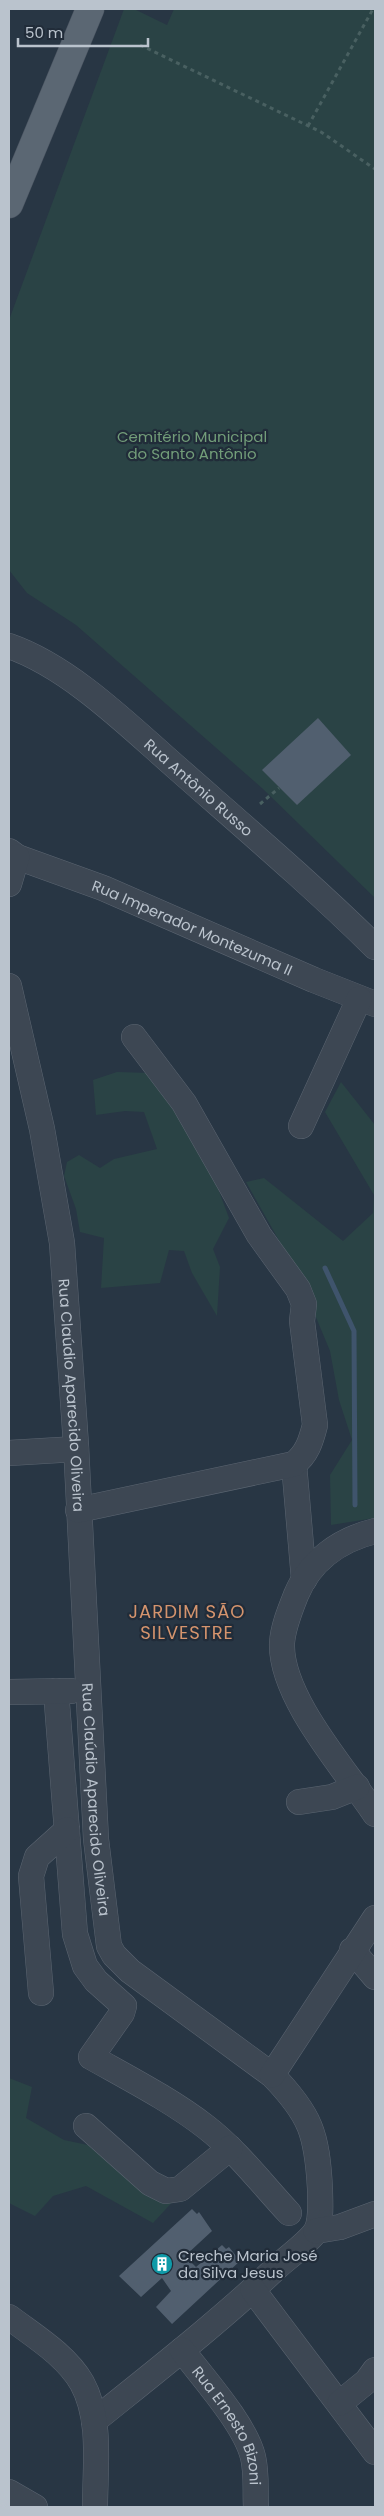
<svg xmlns="http://www.w3.org/2000/svg" width="384" height="2516" viewBox="0 0 384 2516" font-family="Poppins,sans-serif">
	<rect width="100%" height="100%" fill="#283644"/>
	<g fill="#2a4345">
		<polygon points="124,9 134,9 167,25 174,9 375,9 375,898 263,789 76,625 27,593 9,570 9,320"/>
		<polygon points="117,1072 151,1073 204,1151 229,1218 213,1249 220,1267 217,1316 192,1273 184,1251 169,1250 160,1283 101,1288 104,1238 80,1232 76,1209 64,1176 67,1162 79,1155 100,1168 114,1159 157,1149 144,1112 125,1111 96,1115 93,1080"/>
		<polygon points="341,1082 375,1125 375,1518 331,1525 330,1475 352,1440 339,1400 330,1351 298,1274 246,1182 264,1178 343,1241 373,1213 374,1195 325,1112"/>
		<polygon points="9,2078 32,2087 26,2118 64,2140 88,2145 129,2180 177,2197 153,2223 86,2186 53,2196 35,2216 9,2203"/>
	</g>
	<g fill="none" stroke-linecap="round" stroke-linejoin="round">
		<polyline stroke="#3f546c" stroke-width="5" points="325,1268 354,1331 355,1505"/>
	</g>
	<g fill="#515f6f">
		<polygon points="318,718 351,755 297,805 262,770"/>
		<polygon points="192,2209 197,2214 199,2212 212,2231 185,2256 196,2267 222,2245 226,2249 229,2247 240,2261 172,2324 156,2307 171,2291 162,2278 141,2297 119,2276"/>
	</g>
	<g fill="none" stroke-linecap="round" stroke-linejoin="round">
		<g stroke="#5b6571" stroke-width="26">
			<g id="minor">
				<path id="s1" d="M9 646C70 667 129 726 177 768 244 827 311 884 375 947"/>
				<path id="s2" d="M9 851 17 857 103 888 314 980 375 1004"/>
				<polyline points="9,884 17,857"/>
				<path id="s3" d="M9 986 42 1129 62 1243 76 1445 96 1839 109 1946 114 1955 130 1971 272 2075C311 2115 317 2134 320 2189 320 2202 322 2220 316 2231 309 2242 287 2258 277 2267 219 2322 156 2371 94 2421"/>
				<polyline points="301,1126 359,999"/>
				<polyline points="9,1453 76,1449"/>
				<polyline points="294,1464 304,1580"/>
				<path d="M78 1510 294 1464C307 1454 311 1441 315 1425L302 1321 304 1304 298 1289 259 1235 184 1103 134 1037"/>
				<path d="M375 1531C339 1540 310 1561 296 1595 290 1610 283 1627 282 1643 280 1697 345 1769 375 1814"/>
				<path d="M56 1691 75 1934 85 1966 96 1981 124 2006 122 2013 91 2057C130 2079 171 2100 206 2127 237 2151 262 2184 289 2213"/>
				<polyline points="9,1692 71,1691"/>
				<polyline points="299,1802 332,1797 357,1787"/>
				<polyline points="352,1950 375,1977"/>
				<polyline points="41,1993 31,1876 37,1857 67,1830"/>
				<polyline points="272,2075 375,1918"/>
				<polyline points="86,2126 150,2183 166,2191 180,2189 230,2148"/>
				<polyline points="316,2231 340,2227 375,2214"/>
				<polyline points="253,2290 375,2452"/>
				<path d="M9 2317C34 2336 66 2355 82 2383 102 2419 95 2468 95 2507"/>
				<path id="s4" d="M182 2350C203 2378 245 2424 253 2457 257 2473 255 2491 256 2507"/>
				<polyline points="340,2403 367,2381 375,2370"/>
				<polyline points="9,2492 35,2507"/>
			</g>
		</g>
		<g stroke="#495360" stroke-width="29">
			<polyline id="major" points="9,204 90,9"/>
		</g>
		<g stroke="#496061" stroke-width="3" stroke-dasharray="4 4" stroke-linecap="butt">
			<polyline points="140,45 321,132 375,169"/>
			<polyline points="308,126 373,9"/>
			<polyline points="260,804 279,788"/>
		</g>
		<use href="#minor" stroke="#3d4753" stroke-width="25"/>
		<use href="#major" stroke="#5b6773" stroke-width="28"/>
	</g>
	<defs>
		<g id="building-disc" transform="scale(1.125)"><circle r="9.5" fill="#0f9aa8" stroke="#212c39"/><path d="M-4-6H4V6H1V3H-1V6H-4ZM-2.5-4.3h1.7v1.8h-1.7ZM.8-4.3h1.7v1.8H.8ZM-2.5-1h1.7V.8h-1.7ZM.8-1h1.7V.8H.8Z" fill="#fff"/></g>
	</defs>
	<g fill-rule="evenodd">
		<use href="#building-disc" x="162" y="2264"/>
	</g>
	<g text-anchor="middle" dominant-baseline="central" stroke-width="4.5" stroke-linejoin="round" paint-order="stroke">
		<g font-size="15" fill="#729d79" stroke="#212c39">
			<text x="192" y="436">Cemitério Municipal<tspan x="192" dy="17">do Santo Antônio</tspan></text>
		</g>
		<g font-size="15" fill="#bac3cd" stroke="#212c39">
			<text stroke="none"><textPath href="#s1" startOffset="238">Rua Antônio Russo</textPath></text>
			<text stroke="none"><textPath href="#s2" startOffset="199">Rua Imperador Montezuma II</textPath></text>
			<text stroke="none"><textPath href="#s3" startOffset="415">Rua Claúdio Aparecido Oliveira</textPath></text>
			<text stroke="none"><textPath href="#s3" startOffset="820">Rua Claúdio Aparecido Oliveira</textPath></text>
			<text stroke="none"><textPath href="#s4" startOffset="90">Rua Ernesto Bizoni</textPath></text>
		</g>
		<g font-size="15" fill="#bac3cd" stroke="#212c39" text-anchor="start">
			<text x="178" y="2255">Creche Maria José<tspan x="178" dy="17">da Silva Jesus</tspan></text>
		</g>
		<g font-size="18" letter-spacing="1" fill="#d5946d" stroke="#212c39">
			<text x="187" y="1611">JARDIM SÃO<tspan x="187" dy="21">SILVESTRE</tspan></text>
		</g>
	</g>
	<rect width="384" height="2516" fill="none" stroke="#bac3cd" stroke-width="20"/>
	<path d="M18 38v8h130v-8" fill="none" stroke="#bac3cd" stroke-width="2.5"/>
	<text x="25" y="38" font-size="15" fill="#bac3cd" stroke="#212c39" stroke-width="4" paint-order="stroke">50 m</text>
</svg>
